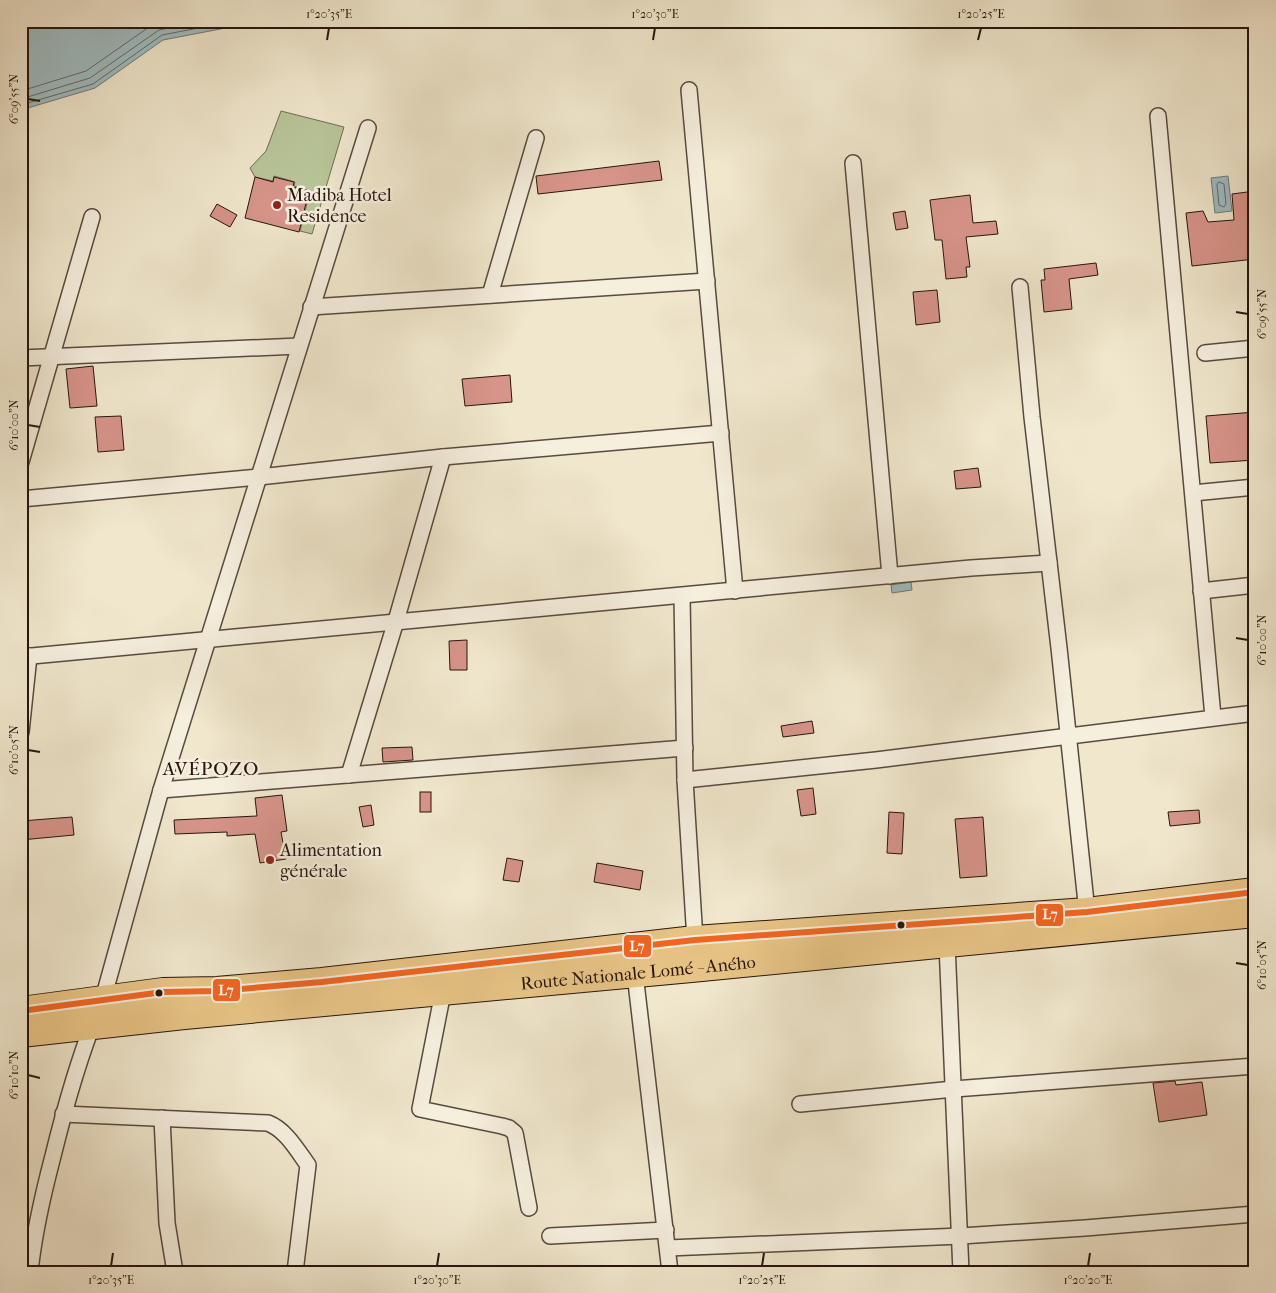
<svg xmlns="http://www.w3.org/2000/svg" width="1276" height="1293" viewBox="0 0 1276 1293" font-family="'IM FELL French Canon',serif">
	<rect width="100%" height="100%" fill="#f0e7cd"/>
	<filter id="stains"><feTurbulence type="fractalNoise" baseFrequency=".004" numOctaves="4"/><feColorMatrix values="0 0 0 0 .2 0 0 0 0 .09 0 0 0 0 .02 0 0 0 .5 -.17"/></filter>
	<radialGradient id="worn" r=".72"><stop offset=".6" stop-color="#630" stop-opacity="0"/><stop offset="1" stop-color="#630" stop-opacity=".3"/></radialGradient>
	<polygon fill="#b8c599" stroke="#706d54" points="281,111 344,127 312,234 300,231 310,191 294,186 295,182 274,176 273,181 255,177 250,168 266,151"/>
	<g fill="#9fbdc2" stroke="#6f7a7a">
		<polygon points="21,21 262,21 163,40 95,88 21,110"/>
		<polygon points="1097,21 1202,21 1139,26"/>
		<polygon points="1228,176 1232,211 1215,213 1211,178"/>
		<polygon points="911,582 912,590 892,593 891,585"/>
	</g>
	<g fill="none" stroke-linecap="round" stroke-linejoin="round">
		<g stroke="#636968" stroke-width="1">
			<polyline points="21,91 86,71 152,25 160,21"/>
			<polyline points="21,99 90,78 159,30 201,21"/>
			<polyline points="21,105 93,84 162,35 235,21"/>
			<polygon points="1219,182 1224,184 1226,204 1224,207 1219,205 1217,185"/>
		</g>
	</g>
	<g fill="#d7948a" stroke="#27150e">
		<polygon points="659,161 662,180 538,194 536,176"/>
		<polygon points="255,177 273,182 274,177 294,182 293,187 309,191 299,232 245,218"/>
		<polygon points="1255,191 1255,259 1192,266 1186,213 1203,211 1208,222 1234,220 1232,194"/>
		<polygon points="970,195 973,223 996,221 998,234 966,237 970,267 966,267 967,277 946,279 942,240 935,240 930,200"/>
		<polygon points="217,204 237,215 230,227 210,216"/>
		<polygon points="905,211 908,228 896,230 893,213"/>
		<polygon points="1096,263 1098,275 1069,279 1072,309 1044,312 1041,280 1045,280 1044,269"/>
		<polygon points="937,290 940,322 916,325 913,292"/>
		<polygon points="93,366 97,406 70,408 66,369"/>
		<polygon points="510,375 512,402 465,406 462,379"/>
		<polygon points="1255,412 1255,460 1210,463 1206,416"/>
		<polygon points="121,416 124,450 98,452 95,417"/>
		<polygon points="978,468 981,487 956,489 954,471"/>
		<polygon points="467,640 467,670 450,670 449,641"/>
		<polygon points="812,721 814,733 783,737 781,726"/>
		<polygon points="412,747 413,760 383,762 382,748"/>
		<polygon points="813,788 816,814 801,816 797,790"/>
		<rect x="420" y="792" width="11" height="20"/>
		<polygon points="282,795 287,831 281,832 286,859 260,863 255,834 227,836 227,832 175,834 174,820 257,816 255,798"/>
		<polygon points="371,805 374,825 363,827 359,807"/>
		<polygon points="1199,810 1200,823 1170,826 1168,812"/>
		<polygon points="889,812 904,813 902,854 887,853"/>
		<polygon points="72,817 74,835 21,840 21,821"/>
		<polygon points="983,817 987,876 960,878 955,819"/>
		<polygon points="507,858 523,861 519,882 503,880"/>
		<polygon points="597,863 643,871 640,890 594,882"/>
		<polygon points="1175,1081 1176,1085 1202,1082 1207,1115 1159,1122 1153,1083"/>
	</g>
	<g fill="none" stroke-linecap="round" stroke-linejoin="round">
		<g stroke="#594a3e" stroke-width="18">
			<g id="street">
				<polyline points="689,90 735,591"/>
				<polyline points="1158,116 1213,717"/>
				<polyline points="853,163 890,576"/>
				<polyline points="1020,287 1032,417 1059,648 1087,912"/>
				<polyline points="490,295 536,138"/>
				<polyline points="311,307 707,281"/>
				<polyline points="1205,353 1255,348"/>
				<polyline points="21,358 299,346"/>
				<polyline points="21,462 92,217"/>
				<polyline points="1193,493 1255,487"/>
				<polyline points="21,499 259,477 443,457 721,433"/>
				<polyline points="1201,591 1255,585"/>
				<polyline points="682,596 685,780 695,940"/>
				<polyline points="21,657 971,568 1049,563"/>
				<polyline points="21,732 29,656"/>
				<polyline points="349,775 396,621 443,457"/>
				<polyline points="685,780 876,760 1255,713"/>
				<polyline points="161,790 685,748"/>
				<polyline points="947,944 961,1272"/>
				<polyline points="635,974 670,1272"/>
				<polyline points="443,992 420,1109 502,1126 509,1128 515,1133 529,1208"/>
				<polyline points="800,1104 954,1089 1255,1066"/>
				<path d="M63 1114 268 1123C286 1130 297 1150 308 1165L295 1272"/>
				<polyline points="162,1118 167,1223 175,1272"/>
				<polyline points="550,1236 666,1230"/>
				<polyline points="668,1248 961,1236 1085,1228 1255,1214"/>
				<path d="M30 1272C34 1232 43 1194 53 1156 66 1103 81 1049 103 999L161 790 368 128"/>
			</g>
		</g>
		<g stroke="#27150e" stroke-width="30">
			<g id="highway">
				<polyline points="21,1011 163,992 217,991 322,982 695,940 1087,912 1255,892"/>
				<path id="s1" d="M21 1033 184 1015 691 968 1255 913"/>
			</g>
		</g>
		<use href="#street" stroke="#f5efde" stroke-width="15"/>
		<use href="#highway" stroke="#e8c486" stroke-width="28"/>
		<g stroke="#f5efde" stroke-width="10">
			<polyline id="bus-1" points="21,1011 163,992 217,991 322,982 695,940 1087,912 1255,892"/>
		</g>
		<use href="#bus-1" stroke="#f26522" stroke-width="6"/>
	</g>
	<path fill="none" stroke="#27150e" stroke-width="2" d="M327 40 329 28M653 40 655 28M978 40 981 28M28 99 40 101M1236 312 1248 314M28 425 40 427M1236 638 1248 640M28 750 40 752M1236 963 1248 965M28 1075 40 1078M111 1266 113 1253M437 1266 439 1253M762 1266 764 1253M1088 1266 1090 1253"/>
	<g fill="#8f2418" stroke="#f5efde" stroke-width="2">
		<circle cx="277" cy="205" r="5"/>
		<circle cx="270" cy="860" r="5"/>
	</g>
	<g fill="#27150e" stroke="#f5efde" stroke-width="2">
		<circle cx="901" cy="925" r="4.5"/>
		<circle cx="159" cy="993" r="4.5"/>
	</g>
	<g text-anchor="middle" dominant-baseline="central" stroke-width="5" stroke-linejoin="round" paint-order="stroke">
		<g font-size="18" fill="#27150e" stroke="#f5efde" text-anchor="start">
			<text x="287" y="195">Madiba Hotel<tspan x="287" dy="21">Residence</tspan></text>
			<text x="280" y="850">Alimentation<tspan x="280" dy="21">générale</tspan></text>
		</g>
		<g font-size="18" fill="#27150e" stroke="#f5efde">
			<text stroke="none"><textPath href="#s1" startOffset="620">Route Nationale Lomé - Aného</textPath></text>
		</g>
		<g font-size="19" letter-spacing="1" fill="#27150e" stroke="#f5efde">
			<text x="211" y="769">AVÉPOZO</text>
		</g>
	</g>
	<g stroke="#f5efde" stroke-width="2">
		<rect x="1035" y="903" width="29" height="24" rx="5" fill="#f26522"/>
		<rect x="623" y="934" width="29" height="24" rx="5" fill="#f26522"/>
		<rect x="212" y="978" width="29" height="24" rx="5" fill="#f26522"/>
	</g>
	<g font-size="14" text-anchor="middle" font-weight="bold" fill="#fff">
		<text x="1050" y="919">L7</text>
		<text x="637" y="951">L7</text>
		<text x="226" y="995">L7</text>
	</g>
	<rect width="1276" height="1293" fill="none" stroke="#f0e7cd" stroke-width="55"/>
	<rect x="28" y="28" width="1220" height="1238" fill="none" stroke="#27150e" stroke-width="2"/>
	<g font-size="12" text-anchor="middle" fill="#27150e">
		<text x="329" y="18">1°20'35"E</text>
		<text x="655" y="18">1°20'30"E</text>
		<text x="981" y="18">1°20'25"E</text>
		<text transform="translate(14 99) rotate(-90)" y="4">6°09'55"N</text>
		<text transform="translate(1262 314) rotate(-90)" y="4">6°09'55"N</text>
		<text transform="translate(14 425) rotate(-90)" y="4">6°10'00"N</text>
		<text transform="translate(1262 640) rotate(-90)" y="4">6°10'00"N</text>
		<text transform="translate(14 750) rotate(-90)" y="4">6°10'05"N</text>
		<text transform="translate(1262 965) rotate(-90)" y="4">6°10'05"N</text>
		<text transform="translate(14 1075) rotate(-90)" y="4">6°10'10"N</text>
		<text x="111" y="1284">1°20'35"E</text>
		<text x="437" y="1284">1°20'30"E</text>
		<text x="762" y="1284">1°20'25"E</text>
		<text x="1088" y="1284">1°20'20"E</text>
	</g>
	<rect width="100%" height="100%" filter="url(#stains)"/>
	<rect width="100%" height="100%" fill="url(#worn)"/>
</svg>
